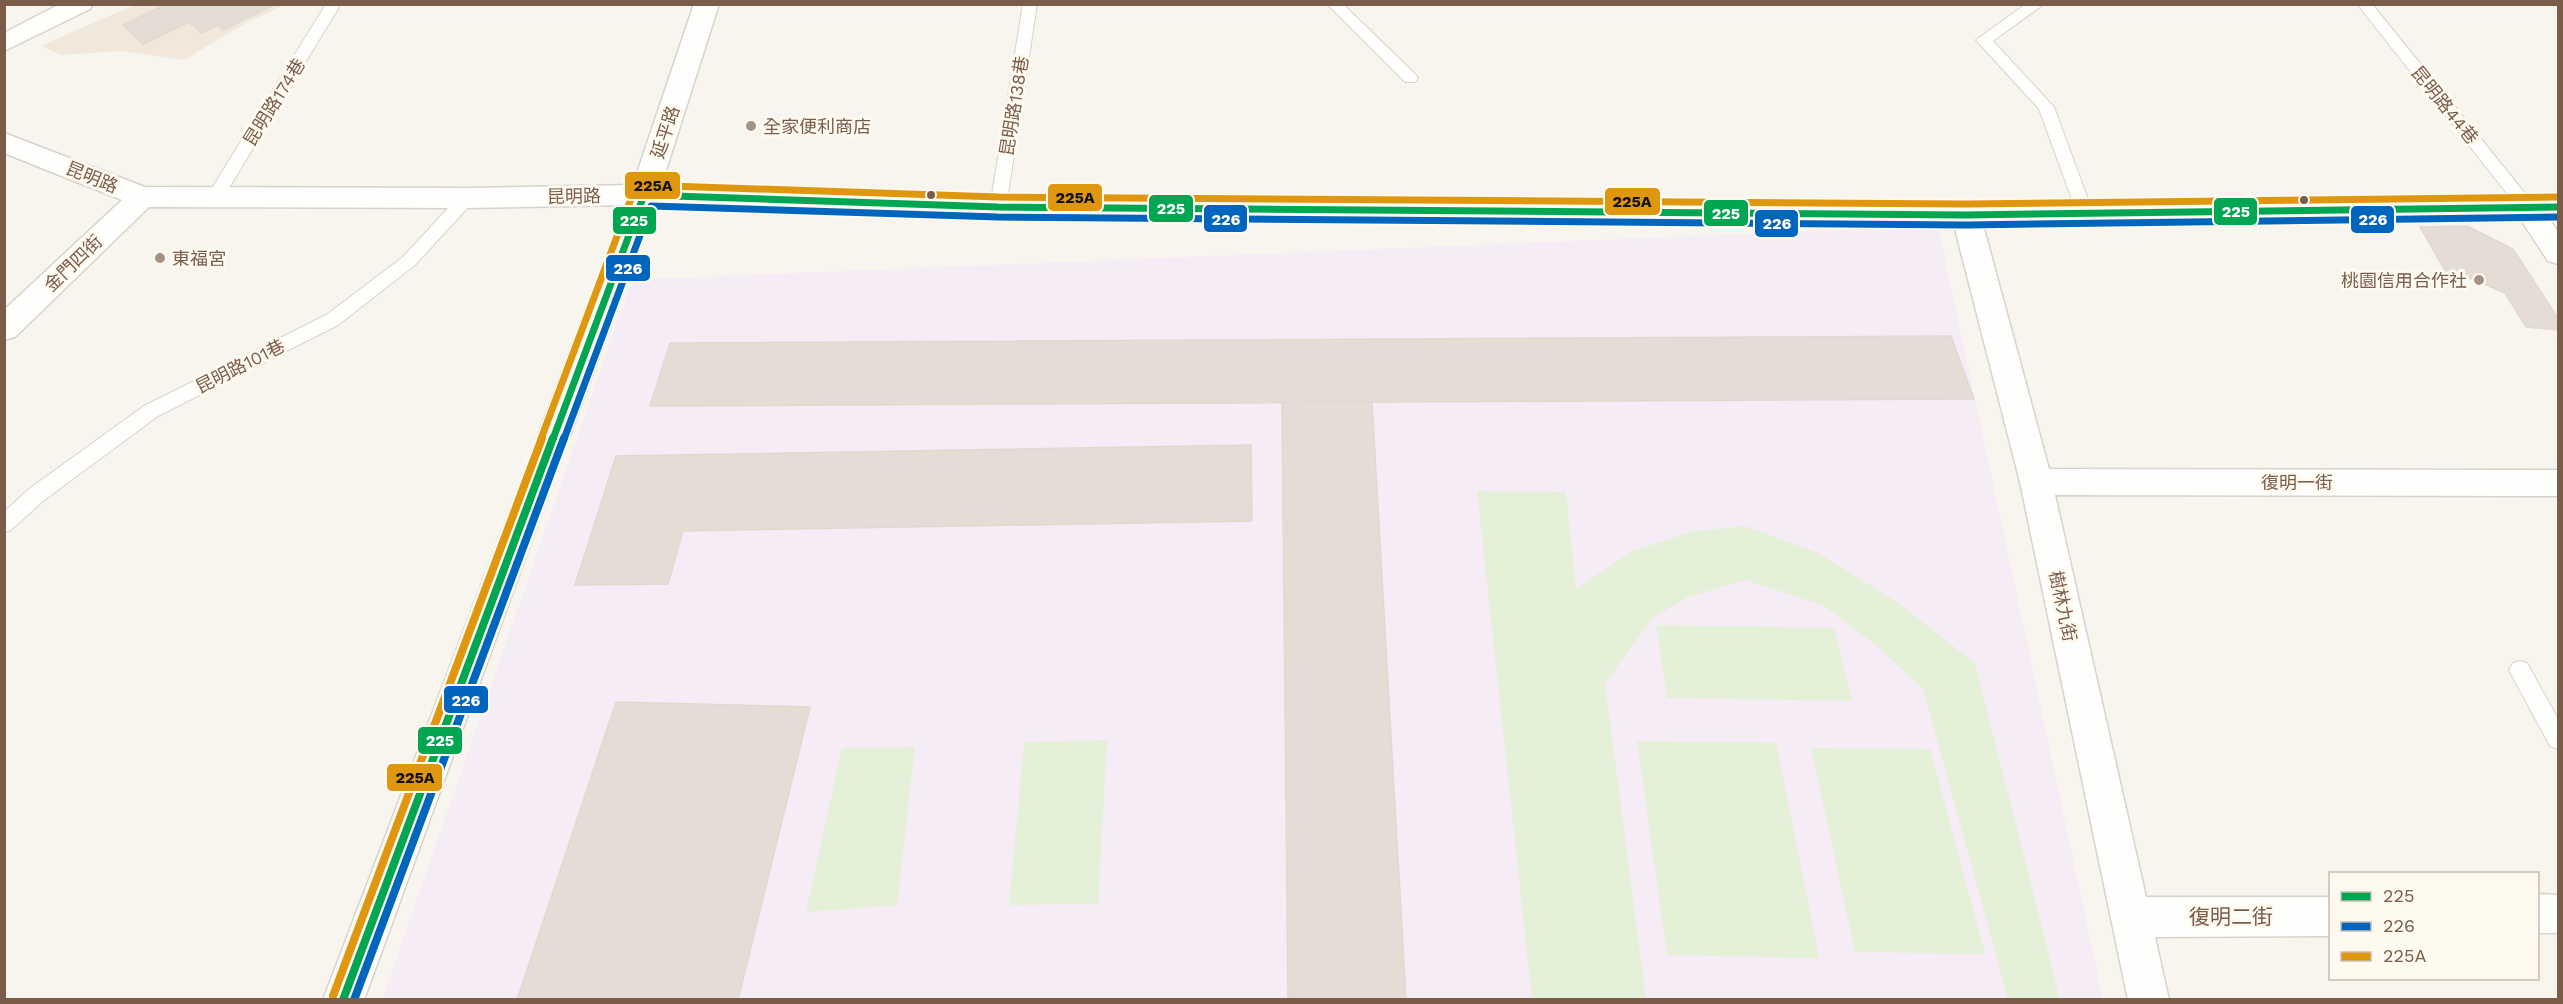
<svg xmlns="http://www.w3.org/2000/svg" width="2563" height="1004" viewBox="0 0 2563 1004" font-family="'Work Sans','Noto Sans TC',sans-serif">
	<rect width="100%" height="100%" fill="#f8f5ee"/>
	<polygon fill="#f1e8db" points="134,5 284,5 246,23 184,60 121,51 61,55 41,46"/>
	<polygon fill="#f5ecf5" points="1938,226 2103,999 382,1000 632,280"/>
	<g fill="#e5f0d8">
		<polygon points="1477,491 1566,492 1576,589 1631,552 1690,532 1745,526 1818,553 1897,602 1975,663 2060,999 2008,999 1923,689 1877,646 1823,605 1745,580 1688,597 1652,618 1605,684 1646,999 1532,999"/>
		<polygon points="1656,625 1834,628 1852,701 1667,698"/>
		<polygon points="1107,740 1098,904 1009,905 1024,742"/>
		<polygon points="1637,741 1776,743 1819,958 1667,955"/>
		<polygon points="915,747 897,905 806,912 842,748"/>
		<polygon points="1811,748 1930,749 1985,954 1855,952"/>
	</g>
	<g fill="#e5ddd5" stroke="#e2d8cf" stroke-width="1.5">
		<polygon points="167,4 275,4 223,30 218,25 202,33 189,22 143,44 123,25"/>
		<polygon points="2467,226 2513,249 2558,318 2558,330 2526,327 2505,293 2463,275 2451,281 2420,227"/>
		<polygon points="1951,336 1974,399 650,406 670,343"/>
		<polygon points="1282,402 1372,402 1406,1000 1288,1000"/>
		<polygon points="1251,445 1252,521 683,531 668,584 575,585 616,456"/>
		<polygon points="616,702 810,707 738,1000 517,1000"/>
	</g>
	<g fill="none" stroke-linecap="round" stroke-linejoin="round">
		<g stroke="#d8d2cc" stroke-width="2">
			<g id="service">
				<polygon points="326,4 338,4 339,7 221,201 209,201 207,197 209,193"/>
				<polygon points="1023,4 1037,4 1006,207 1004,211 992,211 990,207"/>
				<polygon points="1327,4 1343,4 1415,74 1418,78 1415,82 1405,82"/>
				<polygon points="2026,4 2044,4 1993,41 2054,107 2093,213 2091,217 2079,217 2077,213 2039,109 1976,40"/>
				<polygon points="2357,4 2372,4 2532,202 2534,206 2532,210 2520,210"/>
				<polygon points="467,192 473,194 475,198 473,202 415,265 338,325 158,416 43,501 11,530 4,532 4,512 29,489 144,406 326,315 403,257 461,194"/>
				<polygon points="2520,661 2527,663 2558,719 2558,749 2550,746 2509,670 2513,663"/>
			</g>
		</g>
		<g stroke="#d8d2cc" stroke-width="3">
			<g id="minor">
				<polygon points="60,4 93,4 90,9 4,51 4,33"/>
				<polygon points="694,4 719,4 661,186 998,197 1966,205 2558,197 2558,217 2548,217 2558,232 2558,264 2548,261 2519,217 1983,225 2049,469 2558,470 2558,496 2055,495 2146,897 2330,897 2330,936 2155,937 2169,1000 2128,1000 2020,482 1954,225 998,217 654,205 364,1000 323,1000 626,205 467,208 149,207 15,337 4,340 4,310 122,200 4,153 4,133 145,187 467,188 633,185"/>
				<polygon points="2538,894 2558,895 2558,933 2538,933"/>
			</g>
		</g>
		<use href="#service" fill="#fefefc" fill-rule="evenodd"/>
		<use href="#minor" fill="#fefefc" fill-rule="evenodd"/>
		<g stroke="#fffaf0" stroke-width="10">
			<polyline id="bus-1-far1" points="553,439 644,195 998,207 1966,215 2558,207"/>
		</g>
		<g stroke="#fffaf0" stroke-width="13">
			<polyline id="bus-1" points="343,1000 553,438"/>
		</g>
		<g stroke="#fffaf0" stroke-width="10">
			<polyline id="bus-2-far1" points="564,439 651,206 998,217 1966,225 2558,217"/>
		</g>
		<g stroke="#fffaf0" stroke-width="13">
			<polyline id="bus-2" points="354,1000 564,438"/>
		</g>
		<g stroke="#fffaf0" stroke-width="10">
			<polyline id="bus-3-far1" points="541,439 634,191 640,185 998,197 1966,204 2558,197"/>
		</g>
		<g stroke="#fffaf0" stroke-width="13">
			<polyline id="bus-3" points="333,996 542,438"/>
		</g>
		<use href="#bus-1-far1" stroke="#00a651" stroke-width="7"/>
		<use href="#bus-1" stroke="#00a651" stroke-width="8"/>
		<use href="#bus-2-far1" stroke="#0065bd" stroke-width="7"/>
		<use href="#bus-2" stroke="#0065bd" stroke-width="8"/>
		<use href="#bus-3-far1" stroke="#de970f" stroke-width="7"/>
		<use href="#bus-3" stroke="#de970f" stroke-width="8"/>
	</g>
	<g fill="#a69284" stroke="#fffaf0" stroke-width="2">
		<circle cx="751" cy="126" r="6"/>
		<circle cx="160" cy="258" r="6"/>
		<circle cx="2479" cy="280" r="6"/>
	</g>
	<g fill="#7a5c4b" stroke="#fffaf0" stroke-width="2">
		<circle cx="931" cy="195" r="5"/>
		<circle cx="2304" cy="200" r="5"/>
	</g>
	<g text-anchor="middle" dominant-baseline="central" stroke-width="6" stroke-linejoin="round" paint-order="stroke">
		<g font-size="18" fill="#7a5c4b" stroke="#fffaf0">
			<text transform="translate(274 102) rotate(-58)">昆明路174巷</text>
			<text transform="translate(2445 105) rotate(51)">昆明路44巷</text>
			<text transform="translate(1014 106) rotate(-81)">昆明路138巷</text>
			<text transform="translate(665 132) rotate(-72)">延平路</text>
			<text transform="translate(92 177) rotate(22)">昆明路</text>
			<text transform="translate(574 196) rotate(-1)">昆明路</text>
			<text transform="translate(73 263) rotate(-44)">金門四街</text>
			<text transform="translate(240 366) rotate(-27)">昆明路101巷</text>
			<text x="2297" y="482">復明一街</text>
			<text transform="translate(2063 606) rotate(78)">樹林九街</text>
		</g>
		<g font-size="18" fill="#7a5c4b" stroke="#fffaf0" text-anchor="start">
			<text x="763" y="126">全家便利商店</text>
			<text x="172" y="258">東福宮</text>
			<text x="2467" y="280" text-anchor="end">桃園信用合作社</text>
		</g>
		<g font-size="21" fill="#7a5c4b" stroke="#fffaf0">
			<text x="2231" y="916">復明二街</text>
		</g>
	</g>
	<g stroke="#fffaf0" stroke-width="2">
		<rect x="624" y="171" width="57" height="29" rx="6" fill="#de970f"/>
		<rect x="1047" y="183" width="56" height="29" rx="6" fill="#de970f"/>
		<rect x="1604" y="187" width="57" height="29" rx="6" fill="#de970f"/>
		<rect x="1148" y="194" width="46" height="29" rx="6" fill="#00a651"/>
		<rect x="2213" y="197" width="45" height="29" rx="6" fill="#00a651"/>
		<rect x="1703" y="199" width="46" height="28" rx="6" fill="#00a651"/>
		<rect x="1203" y="204" width="45" height="29" rx="6" fill="#0065bd"/>
		<rect x="2350" y="205" width="45" height="29" rx="6" fill="#0065bd"/>
		<rect x="612" y="206" width="45" height="29" rx="6" fill="#00a651"/>
		<rect x="1754" y="209" width="45" height="29" rx="6" fill="#0065bd"/>
		<rect x="605" y="254" width="46" height="28" rx="6" fill="#0065bd"/>
		<rect x="443" y="685" width="46" height="29" rx="6" fill="#0065bd"/>
		<rect x="417" y="726" width="46" height="29" rx="6" fill="#00a651"/>
		<rect x="386" y="763" width="57" height="29" rx="6" fill="#de970f"/>
	</g>
	<g font-size="16" text-anchor="middle" font-weight="bold" fill="#fff">
		<text x="1171" y="214">225</text>
		<text x="2236" y="217">225</text>
		<text x="1726" y="219">225</text>
		<text x="1226" y="225">226</text>
		<text x="2373" y="225">226</text>
		<text x="634" y="226">225</text>
		<text x="1777" y="229">226</text>
		<text x="628" y="274">226</text>
		<text x="466" y="706">226</text>
		<text x="440" y="746">225</text>
	</g>
	<g font-size="16" text-anchor="middle" font-weight="bold" fill="#111">
		<text x="653" y="191">225A</text>
		<text x="1075" y="203">225A</text>
		<text x="1632" y="207">225A</text>
		<text x="415" y="783">225A</text>
	</g>
	<rect width="2563" height="1004" fill="none" stroke="#7a5c4b" stroke-width="12"/>
	<rect x="2329" y="872" width="210" height="108" fill="#fffaf0" stroke="#cabbae" stroke-width="1.5"/>
	<rect x="2341" y="892" width="30" height="9" fill="#00a651" stroke="#cabbae" stroke-width="1.5"/>
	<text x="2383" y="902" font-size="18" fill="#7a5c4b">225</text>
	<rect x="2341" y="922" width="30" height="9" fill="#0065bd" stroke="#cabbae" stroke-width="1.5"/>
	<text x="2383" y="932" font-size="18" fill="#7a5c4b">226</text>
	<rect x="2341" y="952" width="30" height="9" fill="#de970f" stroke="#cabbae" stroke-width="1.5"/>
	<text x="2383" y="962" font-size="18" fill="#7a5c4b">225A</text>
</svg>
